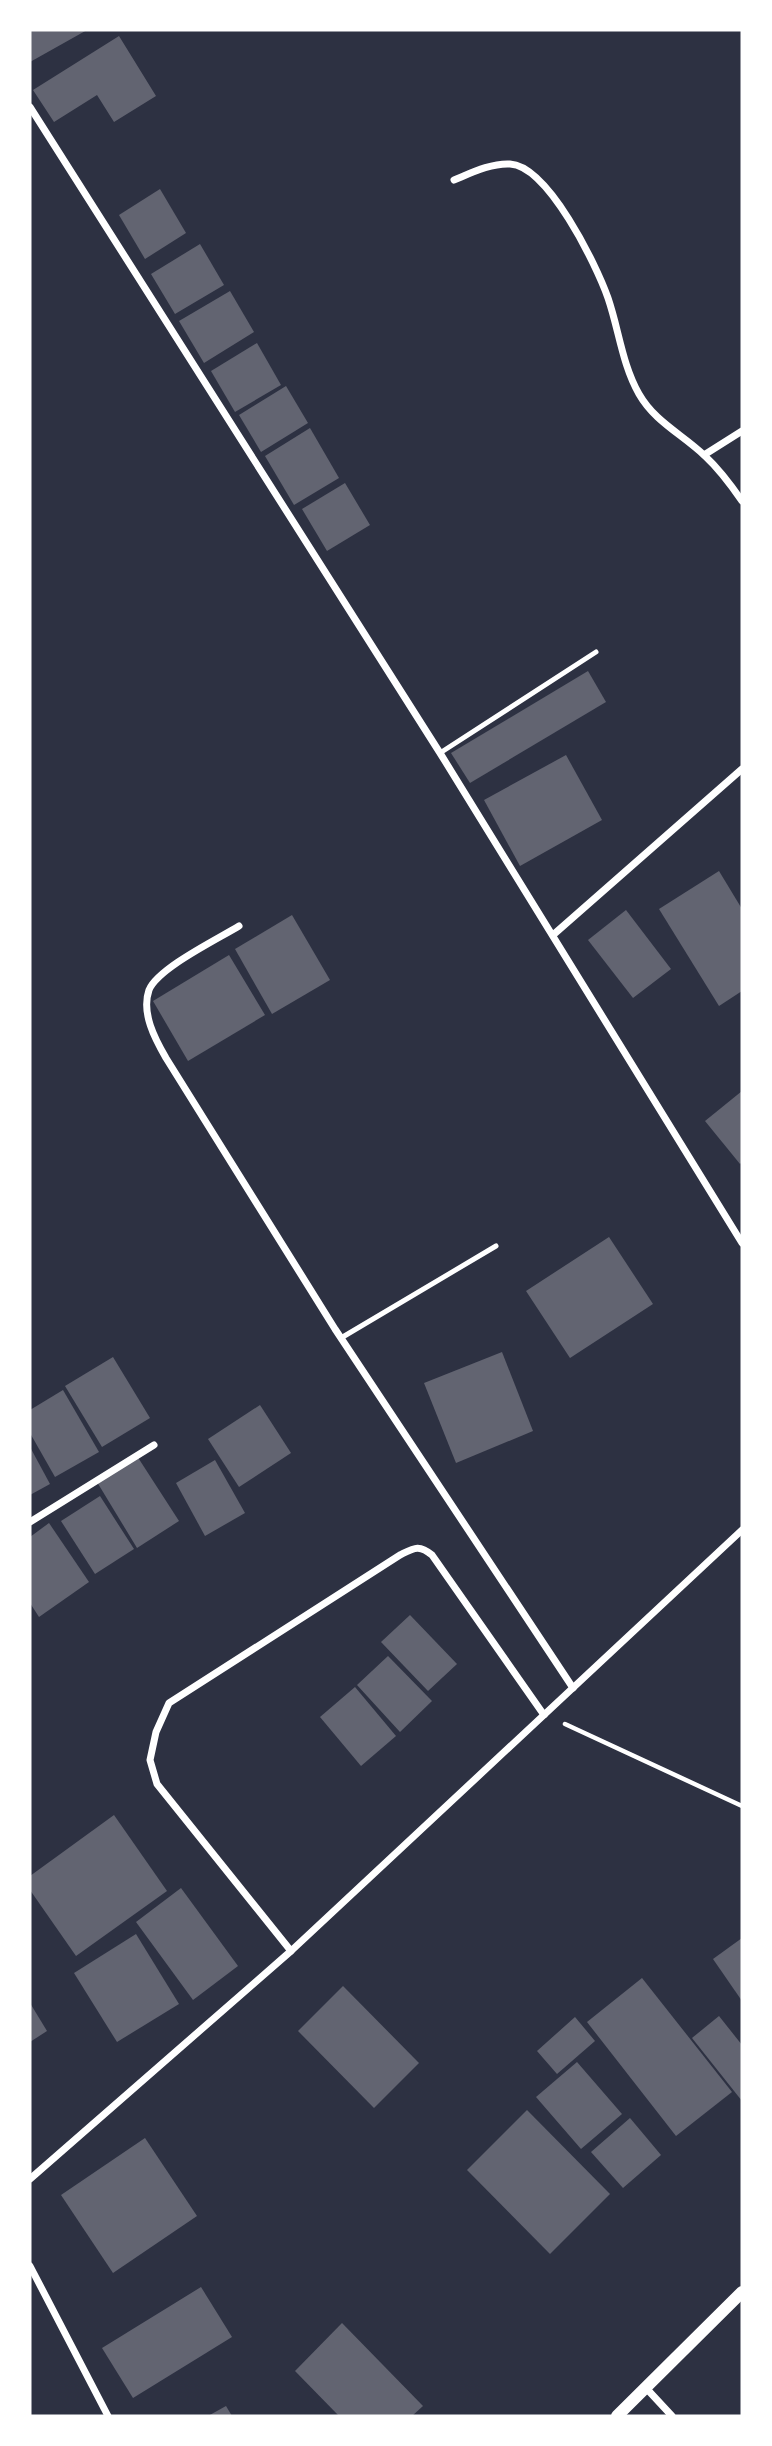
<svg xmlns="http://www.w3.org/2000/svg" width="772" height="2446" viewBox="0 0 772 2446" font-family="Raleway,sans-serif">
	<rect width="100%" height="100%" fill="#2d3142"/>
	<g fill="#626471">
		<polygon points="30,30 87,30 30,62"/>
		<polygon points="119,36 156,96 114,122 97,95 54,122 33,90"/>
		<polygon points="160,189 186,233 145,259 119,215"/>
		<polygon points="200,244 224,285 175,314 151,274"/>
		<polygon points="230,291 254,332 204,363 179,321"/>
		<polygon points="257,343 281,385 235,412 211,371"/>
		<polygon points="286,386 308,423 261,452 239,415"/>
		<polygon points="310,428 339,478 294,505 265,456"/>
		<polygon points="345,483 370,525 327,551 302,509"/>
		<polygon points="588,671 606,702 470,783 451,753"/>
		<polygon points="566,755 602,820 520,866 484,800"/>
		<polygon points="719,871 742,909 742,991 719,1006 659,909"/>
		<polygon points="626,910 671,969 633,998 588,940"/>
		<polygon points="292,915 330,980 272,1014 235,949"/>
		<polygon points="229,955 265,1015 188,1061 153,1001"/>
		<polygon points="742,1091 742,1162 740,1164 705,1121"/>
		<polygon points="609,1237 653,1304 570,1358 526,1291"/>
		<polygon points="502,1352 533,1431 456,1463 424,1383"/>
		<polygon points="113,1357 150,1418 102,1447 65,1386"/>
		<polygon points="63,1390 99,1452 55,1477 30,1433 30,1410"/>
		<polygon points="260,1405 291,1453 239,1487 208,1439"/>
		<polygon points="30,1447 50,1484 30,1495"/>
		<polygon points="137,1456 179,1521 137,1548 97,1482"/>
		<polygon points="215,1460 245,1513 205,1536 176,1483"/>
		<polygon points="100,1496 134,1549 95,1574 61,1521"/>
		<polygon points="49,1523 89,1582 39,1617 30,1603 30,1537"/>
		<polygon points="410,1615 457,1664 428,1691 381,1642"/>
		<polygon points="388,1656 432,1701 400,1732 357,1685"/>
		<polygon points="355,1687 396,1736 361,1766 320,1717"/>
		<polygon points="114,1815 167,1891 76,1956 30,1890 30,1876"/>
		<polygon points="181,1888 238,1966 193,2000 136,1922"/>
		<polygon points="136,1934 179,2004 117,2042 74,1973"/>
		<polygon points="742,1938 742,2001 713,1959"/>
		<polygon points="642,1978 732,2092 676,2136 587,2022"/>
		<polygon points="343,1986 419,2063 374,2108 298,2031"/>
		<polygon points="30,2003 47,2031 30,2042"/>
		<polygon points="719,2016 742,2045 742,2101 692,2038"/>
		<polygon points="575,2017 595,2041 557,2074 537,2051"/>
		<polygon points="577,2062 622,2114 581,2149 536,2097"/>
		<polygon points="527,2110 610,2194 550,2254 467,2170"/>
		<polygon points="630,2118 661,2155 623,2188 591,2152"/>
		<polygon points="145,2138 197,2216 113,2273 61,2195"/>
		<polygon points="201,2287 232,2337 133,2398 102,2348"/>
		<polygon points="342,2323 423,2406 412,2416 339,2416 295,2371"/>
		<polygon points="226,2406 232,2416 208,2416"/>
	</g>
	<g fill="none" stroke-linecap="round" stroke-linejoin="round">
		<polyline stroke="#fff" stroke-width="4.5" points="565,1724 742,1806"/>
		<g stroke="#fff" stroke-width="5">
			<polyline points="440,753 596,652"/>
			<polyline points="341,1338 496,1246"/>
		</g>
		<g stroke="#fff" stroke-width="7">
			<polyline points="30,107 440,753 742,1243"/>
			<path d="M454 180C471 173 491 163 510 164 548 166 596 264 608 298 619 330 622 364 639 394 655 422 682 434 705 456 719 469 731 485 742 501"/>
			<polyline points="704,455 742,431"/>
			<path d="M239 926C218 939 158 968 149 990 141 1013 155 1039 166 1058L335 1329 573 1688"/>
			<polyline points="553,935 742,769"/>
			<polyline points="30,1522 154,1445"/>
			<path d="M291 1951 157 1784 150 1760 156 1732 169 1703 400 1555C414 1548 419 1544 432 1555L544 1715"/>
			<polyline points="30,2179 291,1951 742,1530"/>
			<polyline points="30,2266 108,2416"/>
			<polyline points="646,2388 672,2416"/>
		</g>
		<polyline stroke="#fff" stroke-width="12" points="617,2416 742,2292"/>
	</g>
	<rect width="772" height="2446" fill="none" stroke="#ffffff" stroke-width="63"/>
</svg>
